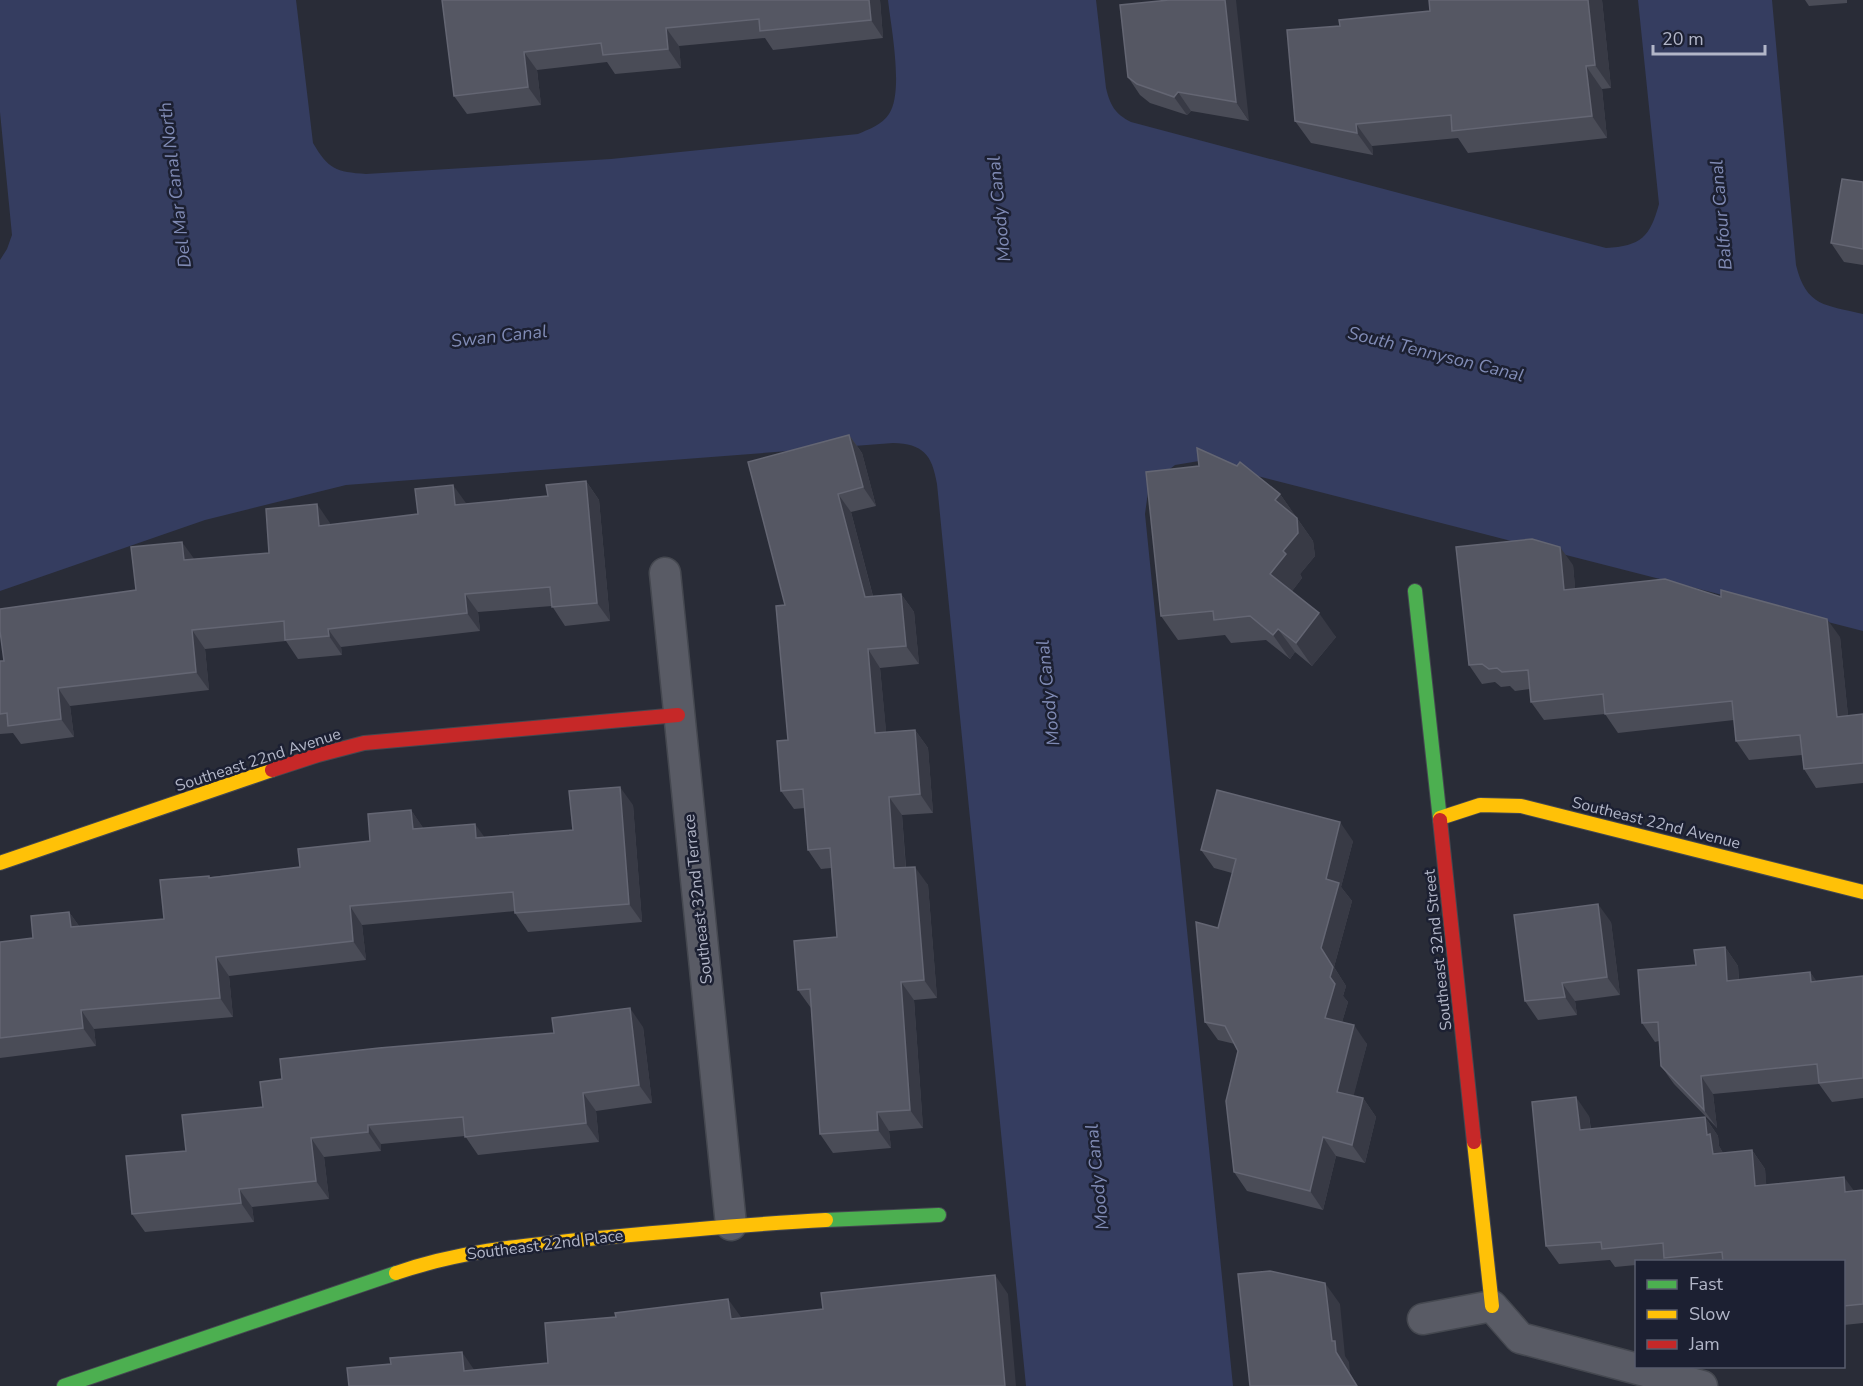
<svg xmlns="http://www.w3.org/2000/svg" width="1863" height="1386" viewBox="0 0 1863 1386" font-family="'Nunito Sans',sans-serif">
	<rect width="100%" height="100%" fill="#292c37"/>
	<path fill="#353d60" d="M0 0H296L313 143C328 169 336 172 366 174L611 159 858 134C869 129 882 125 889 114 904 92 891 27 888 0H1096L1106 88C1110 105 1115 114 1131 122L1606 248C1641 246 1650 237 1659 204L1638 0H1772L1796 265C1806 307 1826 305 1863 314V631L1199 461 1175 465 1158 478 1148 492 1145 514 1233 1386H1026L937 484C932 454 923 444 893 443L346 485 205 520 0 591V260L7 249 12 235 0 112Z"/>
	<g fill="none" stroke-linecap="round" stroke-linejoin="round">
		<g stroke="#454850" stroke-width="33">
			<g id="street">
				<polyline points="665,573 731,1225"/>
				<polyline points="1423,1319 1492,1306 1520,1338 1702,1386"/>
			</g>
		</g>
		<g stroke="#454850" stroke-width="16">
			<g id="fast">
				<polyline points="1415,591 1440,820"/>
				<polyline points="826,1220 939,1215"/>
				<polyline points="64,1386 396,1273"/>
			</g>
		</g>
		<g stroke="#454850" stroke-width="16">
			<g id="slow">
				<polyline points="1440,818 1480,805 1521,806 1863,892"/>
				<polyline points="0,863 272,770"/>
				<polyline points="1474,1142 1492,1306"/>
				<path d="M396 1273C463 1250 528 1245 598 1238 674 1231 749 1224 826 1220"/>
			</g>
		</g>
		<g stroke="#454850" stroke-width="16">
			<g id="jam">
				<polyline points="272,770 318,755 364,743 678,715"/>
				<polyline points="1440,820 1474,1142"/>
			</g>
		</g>
		<use href="#street" stroke="#595b65" stroke-width="30"/>
		<use href="#fast" stroke="#4caf50" stroke-width="14"/>
		<use href="#slow" stroke="#ffc107" stroke-width="14"/>
		<use href="#jam" stroke="#c62828" stroke-width="14"/>
	</g>
	<g fill="#4a4c57">
		<polygon points="442,0 880,0 883,38 773,50 765,38 679,46 681,68 615,74 607,62 537,70 541,105 467,114 454,96"/>
		<polygon points="1169,0 1249,121 1191,111 1187,115 1150,103 1140,95 1128,77"/>
		<polygon points="1429,0 1602,0 1611,88 1602,89 1607,138 1468,153 1458,138 1372,146 1373,155 1311,143 1295,121 1340,26 1430,11"/>
		<polygon points="1805,0 1847,0 1847,3 1809,6"/>
		<polygon points="1863,182 1863,265 1844,262 1831,243"/>
		<polygon points="849,435 862,453 876,506 851,512 873,596 901,594 914,612 919,664 880,668 886,732 915,730 928,748 933,813 902,815 906,867 928,885 937,998 914,1000 923,1128 889,1131 891,1148 833,1153 820,1134 811,1008 798,990 837,937 831,868 821,869 808,850 805,808 794,809 781,791 788,740"/>
		<polygon points="1199,466 1280,494 1313,541 1315,556 1300,574 1302,578 1292,591 1336,637 1312,666 1295,652 1290,659 1266,640 1231,643 1225,635 1178,640 1161,616"/>
		<polygon points="586,481 599,500 610,621 565,626 552,606 478,612 480,631 341,647 342,655 298,659 286,641 205,649 209,690 70,706 74,737 21,744 13,733 0,734 0,661 4,661 194,559 269,553 330,523 330,525 418,514 466,504 548,496"/>
		<polygon points="1573,565 1575,588 1840,637 1848,716 1863,714 1863,783 1816,788 1804,769 1802,755 1749,760 1736,741 1734,720 1618,733 1605,714 1544,720 1531,702 1530,689 1515,691 1510,686 1501,687 1495,682 1482,684 1469,665"/>
		<polygon points="633,805 642,922 528,932 515,913 515,911 362,925 366,960 229,976 233,1017 94,1029 96,1046 0,1058 0,942 33,938 69,912 79,926 164,919 209,876 210,877 300,867 370,841 411,810 423,828 484,837 573,830"/>
		<polygon points="1353,841 1341,887 1352,901 1334,967 1346,986 1343,996 1348,1002 1342,1022 1367,1044 1353,1096 1363,1098 1376,1117 1365,1163 1336,1156 1323,1210 1247,1191 1234,1172 1238,1051 1235,1044 1218,1040 1205,1022 1218,928 1232,873 1214,868 1201,850"/>
		<polygon points="1611,922 1620,995 1575,1001 1577,1015 1538,1020 1525,1001"/>
		<polygon points="1725,947 1738,966 1739,980 1810,972 1816,981 1863,976 1863,1098 1832,1102 1819,1084 1713,1094 1717,1128 1674,1084 1661,1066 1659,1041 1655,1042 1642,1023 1696,965"/>
		<polygon points="643,1027 652,1103 596,1111 599,1142 478,1155 465,1136 381,1144 381,1151 324,1157 329,1199 252,1207 254,1222 145,1232 132,1214 186,1151 263,1107 282,1079 554,1033"/>
		<polygon points="1589,1116 1591,1129 1705,1117 1718,1136 1719,1146 1723,1153 1752,1150 1765,1169 1766,1185 1854,1191 1863,1190 1863,1323 1844,1325 1844,1262 1636,1262 1636,1265 1615,1267 1610,1260 1559,1264 1546,1246"/>
	</g>
	<g fill="#383a45">
		<polygon points="869,0 880,0 883,38 871,20"/>
		<polygon points="1225,0 1236,0 1249,121 1236,102"/>
		<polygon points="1588,0 1602,0 1611,88 1595,65"/>
		<polygon points="666,28 679,46 681,68 668,49"/>
		<polygon points="524,52 537,70 541,105 528,87"/>
		<polygon points="1586,66 1602,89 1607,138 1592,116"/>
		<polygon points="1178,92 1191,111 1187,115 1174,97"/>
		<polygon points="1356,124 1372,146 1373,155 1357,133"/>
		<polygon points="849,435 862,453 876,506 863,487"/>
		<polygon points="586,481 599,500 610,621 597,603"/>
		<polygon points="453,485 466,503 455,505"/>
		<polygon points="838,494 851,512 878,616 865,597"/>
		<polygon points="1280,494 1313,541 1315,556 1300,574 1302,578 1287,598 1270,574 1283,551 1275,500"/>
		<polygon points="317,504 330,523 332,545 319,526"/>
		<polygon points="182,542 195,560 184,560"/>
		<polygon points="1560,547 1573,565 1577,608 1564,590"/>
		<polygon points="465,594 478,612 480,631 467,613"/>
		<polygon points="901,594 914,612 919,664 906,646"/>
		<polygon points="1319,613 1336,637 1312,666 1296,643"/>
		<polygon points="1827,619 1840,637 1850,735 1837,717"/>
		<polygon points="328,629 341,647 342,655 329,636"/>
		<polygon points="1278,629 1295,652 1290,659 1273,635"/>
		<polygon points="192,630 205,649 209,690 196,672"/>
		<polygon points="868,649 880,668 888,751 875,733"/>
		<polygon points="58,688 70,706 74,737 61,719"/>
		<polygon points="915,730 928,748 933,813 920,794"/>
		<polygon points="620,787 633,805 642,922 629,904"/>
		<polygon points="889,797 902,815 907,887 894,868"/>
		<polygon points="411,810 424,829 413,829"/>
		<polygon points="1340,822 1353,841 1341,887 1352,901 1334,967 1346,986 1343,996 1348,1002 1338,1036 1325,1018 1330,977 1321,948 1326,879"/>
		<polygon points="475,824 488,842 476,838"/>
		<polygon points="915,867 928,885 937,998 924,980"/>
		<polygon points="1598,904 1611,922 1620,995 1607,977"/>
		<polygon points="350,906 362,925 366,960 353,941"/>
		<polygon points="69,912 82,930 71,927"/>
		<polygon points="1725,947 1738,966 1740,1000 1727,981"/>
		<polygon points="216,957 229,976 233,1017 220,998"/>
		<polygon points="1810,972 1823,990 1811,982"/>
		<polygon points="901,982 914,1000 923,1128 910,1110"/>
		<polygon points="1562,983 1575,1001 1577,1015 1565,997"/>
		<polygon points="630,1008 643,1027 652,1103 639,1085"/>
		<polygon points="81,1010 94,1029 96,1046 83,1028"/>
		<polygon points="1354,1025 1367,1044 1350,1110 1337,1092"/>
		<polygon points="1701,1076 1713,1094 1717,1128 1704,1110"/>
		<polygon points="583,1093 596,1111 599,1142 586,1123"/>
		<polygon points="1576,1097 1589,1116 1593,1148 1580,1130"/>
		<polygon points="1363,1098 1376,1117 1365,1163 1352,1145"/>
		<polygon points="877,1112 889,1131 891,1148 878,1130"/>
		<polygon points="1705,1117 1718,1136 1719,1146 1723,1153 1725,1173 1713,1154 1707,1135"/>
		<polygon points="368,1125 381,1144 381,1151 368,1132"/>
		<polygon points="1323,1137 1336,1156 1323,1210 1310,1191"/>
		<polygon points="311,1138 324,1157 329,1199 316,1181"/>
		<polygon points="1752,1150 1765,1169 1768,1204 1755,1186"/>
		<polygon points="1844,1177 1857,1195 1845,1192"/>
		<polygon points="239,1189 252,1207 254,1222 241,1203"/>
		<polygon points="995,1275 1008,1294 1016,1386 1005,1386"/>
		<polygon points="1325,1283 1340,1304 1345,1356 1349,1362 1350,1373 1358,1386 1357,1386 1336,1352 1332,1341"/>
		<polygon points="728,1299 741,1317 744,1338 731,1319"/>
		<polygon points="462,1352 475,1371 464,1371"/>
	</g>
	<g fill="#555763" stroke="#646673" stroke-width="1.5">
		<polygon points="442,0 869,0 871,20 760,31 759,19 666,28 668,49 603,55 601,43 524,52 528,87 454,96"/>
		<polygon points="1169,0 1225,0 1236,102 1178,92 1174,97 1137,84 1128,77 1120,5"/>
		<polygon points="1429,0 1588,0 1595,65 1586,66 1592,116 1452,131 1451,115 1356,124 1357,133 1295,121 1287,30 1340,26 1339,20 1430,11"/>
		<polygon points="1842,179 1863,182 1863,249 1831,243"/>
		<polygon points="849,435 863,487 838,494 865,597 901,594 906,646 868,649 875,733 915,730 920,794 889,797 894,868 915,867 924,980 901,982 910,1110 877,1112 878,1130 820,1134 810,989 798,990 794,941 837,937 830,848 808,850 803,789 781,791 777,741 788,740 776,606 785,605 748,462"/>
		<polygon points="1197,448 1237,466 1240,462 1280,494 1275,500 1297,518 1298,533 1283,551 1286,554 1270,574 1319,613 1296,643 1278,629 1273,635 1250,616 1214,620 1213,611 1161,616 1146,472 1199,466"/>
		<polygon points="586,481 597,603 552,607 550,587 465,594 467,613 328,629 329,636 285,640 284,621 192,630 196,672 58,688 61,719 8,726 7,713 0,714 0,661 4,661 0,631 0,609 136,590 131,547 182,542 184,560 269,553 266,509 317,504 319,526 418,514 415,489 453,485 455,505 548,496 546,485"/>
		<polygon points="1532,539 1560,547 1564,590 1665,579 1721,597 1721,590 1827,619 1837,717 1863,714 1863,763 1804,769 1800,735 1736,741 1732,701 1605,714 1603,694 1531,702 1528,670 1502,672 1497,668 1489,669 1482,664 1469,665 1456,547"/>
		<polygon points="620,787 629,904 515,913 513,892 350,906 353,941 216,957 220,998 81,1010 83,1028 0,1038 0,942 33,938 31,916 69,912 71,927 164,919 160,880 209,876 209,878 300,867 298,849 370,841 368,814 411,810 413,829 475,824 476,838 573,830 569,791"/>
		<polygon points="1217,790 1340,822 1326,879 1339,883 1321,948 1333,967 1330,977 1335,984 1325,1018 1354,1025 1337,1092 1363,1098 1352,1145 1323,1137 1310,1191 1234,1172 1226,1101 1238,1051 1225,1026 1205,1022 1196,922 1218,928 1236,859 1201,850"/>
		<polygon points="1598,904 1607,977 1562,983 1565,997 1525,1001 1514,915"/>
		<polygon points="1725,947 1727,981 1810,972 1811,982 1863,976 1863,1078 1819,1083 1817,1064 1701,1076 1704,1110 1661,1066 1658,1022 1642,1023 1638,970 1696,965 1694,950"/>
		<polygon points="630,1008 639,1085 583,1093 586,1123 465,1137 463,1117 368,1125 368,1132 311,1138 316,1181 239,1189 241,1203 132,1214 126,1156 186,1151 182,1115 263,1107 260,1082 282,1079 280,1059 379,1048 554,1033 552,1018"/>
		<polygon points="1576,1097 1580,1130 1705,1117 1707,1135 1710,1134 1713,1154 1752,1150 1755,1186 1844,1177 1845,1192 1863,1190 1863,1304 1844,1306 1844,1262 1723,1262 1722,1252 1664,1258 1663,1243 1602,1249 1601,1242 1546,1246 1532,1102"/>
		<polygon points="1270,1271 1325,1283 1332,1341 1335,1341 1336,1352 1357,1386 1250,1386 1238,1274"/>
		<polygon points="995,1275 1005,1386 349,1386 347,1368 391,1364 390,1358 462,1352 464,1371 548,1363 545,1323 616,1317 615,1313 728,1299 731,1319 823,1309 821,1293"/>
	</g>
	<g text-anchor="middle" dominant-baseline="central" stroke-width="5" stroke-linejoin="round" paint-order="stroke">
		<g font-size="16" fill="#b2b6c8" stroke="#1c2032">
			<text transform="translate(258 760) rotate(-18)">Southeast 22nd Avenue</text>
			<text transform="translate(1656 823) rotate(14)">Southeast 22nd Avenue</text>
			<text transform="translate(698 899) rotate(-96)">Southeast 32nd Terrace</text>
			<text transform="translate(1438 950) rotate(-96)">Southeast 32nd Street</text>
			<text transform="translate(545 1245) rotate(-7)">Southeast 22nd Place</text>
		</g>
		<g font-size="18" font-style="italic" fill="#808bb5" stroke="#1c2032">
			<text transform="translate(175 185) rotate(-97)">Del Mar Canal North</text>
			<text transform="translate(999 209) rotate(-96)">Moody Canal</text>
			<text transform="translate(1721 215) rotate(-95)">Balfour Canal</text>
			<text transform="translate(499 336) rotate(-6)">Swan Canal</text>
			<text transform="translate(1436 354) rotate(14)">South Tennyson Canal</text>
			<text transform="translate(1048 693) rotate(-96)">Moody Canal</text>
			<text transform="translate(1097 1177) rotate(-96)">Moody Canal</text>
		</g>
	</g>
	<rect x="1635" y="1260" width="210" height="108" fill="#1c2032" stroke="#585c6e" stroke-width="1.5"/>
	<rect x="1647" y="1280" width="30" height="9" fill="#4caf50" stroke="#585c6e" stroke-width="1.5"/>
	<text x="1689" y="1290" font-size="18" fill="#b2b6c8">Fast</text>
	<rect x="1647" y="1310" width="30" height="9" fill="#ffc107" stroke="#585c6e" stroke-width="1.5"/>
	<text x="1689" y="1320" font-size="18" fill="#b2b6c8">Slow</text>
	<rect x="1647" y="1340" width="30" height="9" fill="#c62828" stroke="#585c6e" stroke-width="1.5"/>
	<text x="1689" y="1350" font-size="18" fill="#b2b6c8">Jam</text>
	<path d="M1653 45v9h112v-9" fill="none" stroke="#b2b6c8" stroke-width="3"/>
	<text x="1662" y="45" font-size="18" fill="#b2b6c8" stroke="#1c2032" stroke-width="4.5" paint-order="stroke">20 m</text>
</svg>
